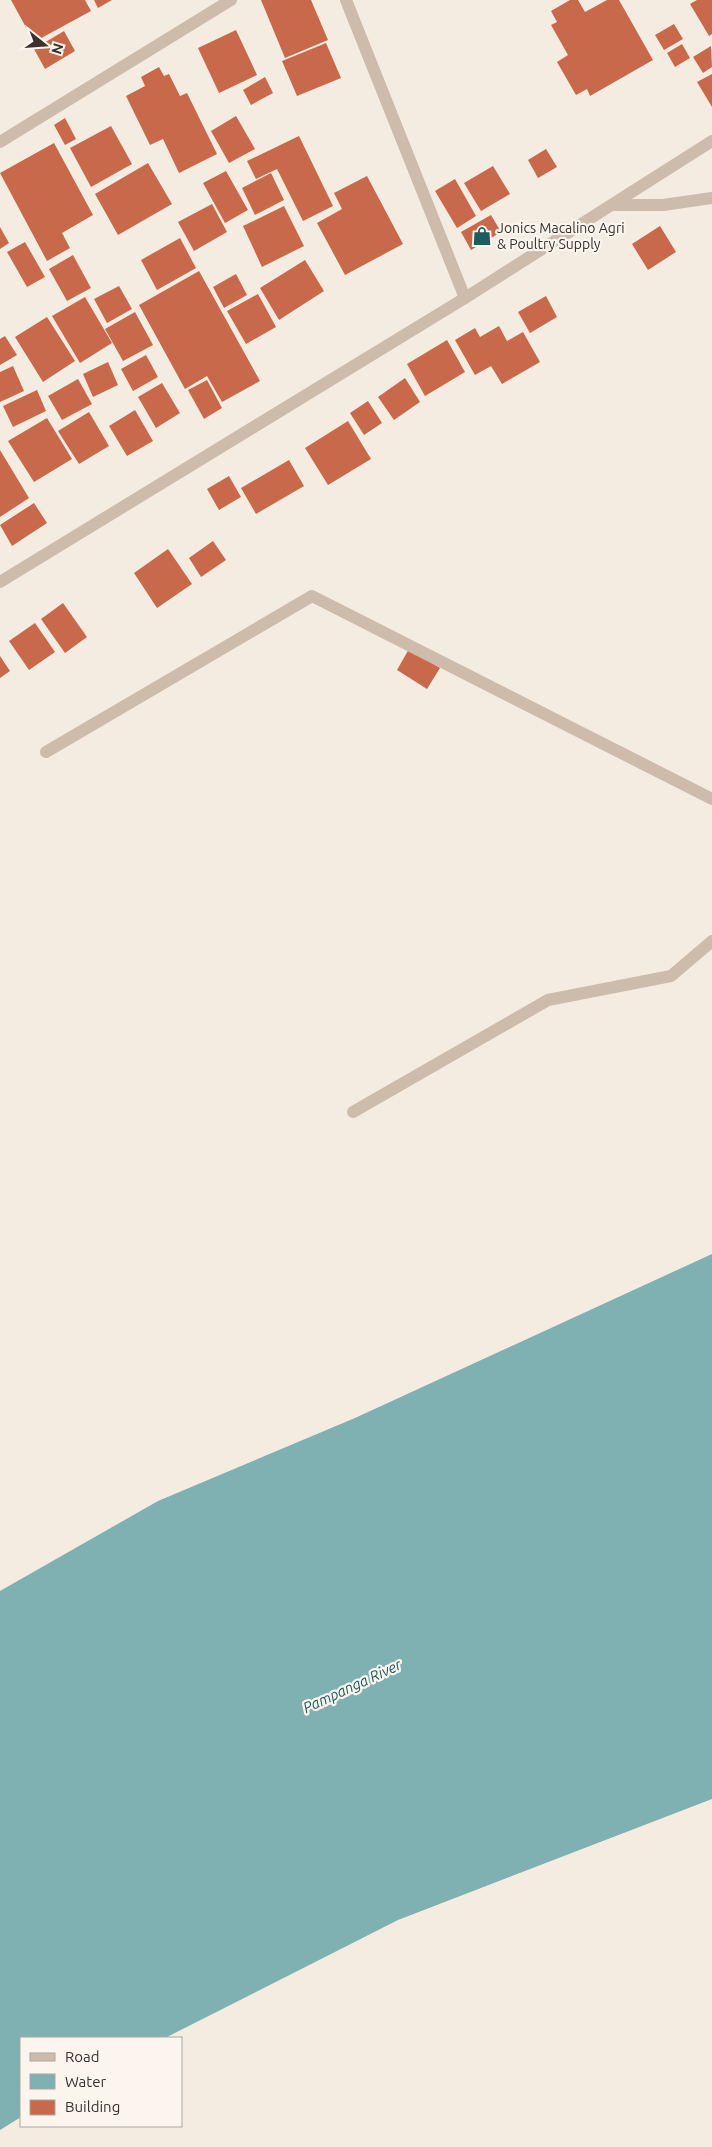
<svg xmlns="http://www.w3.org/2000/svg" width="712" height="2147" viewBox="0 0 712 2147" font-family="Ubuntu,sans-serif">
	<rect width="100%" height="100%" fill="#f4ebe1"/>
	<polygon fill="#7fb0b2" points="712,1254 712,1799 398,1920 165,2038 21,2038 21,2117 0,2130 0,1591 158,1501 355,1418"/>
	<g fill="#c8694b">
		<polygon points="11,0 85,0 91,11 34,42"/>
		<polygon points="94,0 112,0 98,8"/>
		<polygon points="261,0 311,0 328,40 285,58"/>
		<polygon points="570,0 578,0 585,12 607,0 619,0 653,60 590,96 587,89 576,95 557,62 568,55 551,25 557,22 551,11"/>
		<polygon points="697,0 712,0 712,34 709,36 690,4"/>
		<polygon points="674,24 683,39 664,50 655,35"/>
		<polygon points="236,30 257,75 219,93 198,48"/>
		<polygon points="64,31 75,51 45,69 34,49"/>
		<polygon points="326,43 341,78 297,96 282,61"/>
		<polygon points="682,44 690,58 675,67 667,53"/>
		<polygon points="711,46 712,67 703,73 693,57"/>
		<polygon points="159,67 164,76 169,74 180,96 187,93 217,154 179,173 163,139 150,145 126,96 145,86 141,77"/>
		<polygon points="712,74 712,107 697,82"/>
		<polygon points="265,77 273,93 251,105 243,90"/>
		<polygon points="236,116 255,149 229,163 211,131"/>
		<polygon points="65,118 76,139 65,145 54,125"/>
		<polygon points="111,126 132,164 91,187 70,148"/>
		<polygon points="299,136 333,206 303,221 277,169 256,179 247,161"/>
		<polygon points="54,143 93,215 62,233 70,248 47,261 0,173"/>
		<polygon points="546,149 557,167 538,178 528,160"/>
		<polygon points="148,163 172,204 118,235 95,194"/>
		<polygon points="493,166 510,194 481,211 464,183"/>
		<polygon points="226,171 248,210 225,223 203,183"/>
		<polygon points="271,173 284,200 255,215 242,188"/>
		<polygon points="367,176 403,244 345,275 317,223 342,209 334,193"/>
		<polygon points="455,179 476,216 457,228 435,191"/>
		<polygon points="212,204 227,232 194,251 178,222"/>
		<polygon points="284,206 304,246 262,267 243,226"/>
		<polygon points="491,215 501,232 471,250 461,232"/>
		<polygon points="660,226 676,252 648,270 632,244"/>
		<polygon points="0,227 9,243 0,249"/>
		<polygon points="180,238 196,268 157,290 141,260"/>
		<polygon points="25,242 45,277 27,287 7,252"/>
		<polygon points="73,255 91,288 67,301 49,269"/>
		<polygon points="305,260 324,291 279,320 260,288"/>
		<polygon points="199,271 260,381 222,402 207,376 185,389 139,305"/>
		<polygon points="236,274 247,295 224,308 213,287"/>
		<polygon points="119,286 132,309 107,323 94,299"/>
		<polygon points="258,294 276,327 246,344 227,311"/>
		<polygon points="546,296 557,317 530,333 518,312"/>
		<polygon points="85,297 112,343 80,363 52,316"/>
		<polygon points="135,312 153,345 123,361 105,329"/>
		<polygon points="47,317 75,361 43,382 15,337"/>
		<polygon points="499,326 507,341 523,332 540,362 502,384 491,366 475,375 455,340 475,328 480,337"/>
		<polygon points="5,336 17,355 0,365 0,339"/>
		<polygon points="447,340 465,372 425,396 407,364"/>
		<polygon points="146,355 158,377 133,391 121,369"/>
		<polygon points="108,362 118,385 93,397 83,374"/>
		<polygon points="13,366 24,391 0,402 0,372"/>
		<polygon points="405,378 420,402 394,420 378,397"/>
		<polygon points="78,379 92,404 62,420 48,396"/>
		<polygon points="207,380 222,408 204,419 188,390"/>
		<polygon points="162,383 180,413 156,428 138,397"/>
		<polygon points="37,390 46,411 13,427 3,406"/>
		<polygon points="368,401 382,423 364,435 350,413"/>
		<polygon points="135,410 153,441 127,456 109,426"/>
		<polygon points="89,412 109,446 79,464 58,431"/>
		<polygon points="47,418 72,459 34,482 8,441"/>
		<polygon points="348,421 371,459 328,485 305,448"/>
		<polygon points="0,450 29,498 0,517"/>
		<polygon points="289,460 304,486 256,514 241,488"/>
		<polygon points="229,476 241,497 219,510 207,489"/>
		<polygon points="34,503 47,523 12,546 0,525"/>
		<polygon points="213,541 226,560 201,577 189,558"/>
		<polygon points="168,549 192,584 157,608 134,573"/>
		<polygon points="63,603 87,637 65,653 41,619"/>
		<polygon points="35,623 55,652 29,670 9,641"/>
		<polygon points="409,649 440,668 427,689 397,670"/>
		<polygon points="0,656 10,671 0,678"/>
	</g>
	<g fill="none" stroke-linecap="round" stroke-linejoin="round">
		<g stroke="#cdbbac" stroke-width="12">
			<polyline points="346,0 465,298"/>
			<polyline points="0,142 231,0"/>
			<polyline points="615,205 663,205 712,198"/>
			<polyline points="0,582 465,298 712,141"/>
			<polyline points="46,752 312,596 712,799"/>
			<polyline points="353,1112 548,1000 671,976 712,941"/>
		</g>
	</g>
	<defs>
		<g id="shop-bare" transform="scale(1.5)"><path d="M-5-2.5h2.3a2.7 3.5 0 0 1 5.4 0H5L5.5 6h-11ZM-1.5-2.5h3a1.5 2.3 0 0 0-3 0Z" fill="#1f5a5e" stroke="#fbf5ee" stroke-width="2.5" paint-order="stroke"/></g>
	</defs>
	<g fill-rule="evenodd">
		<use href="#shop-bare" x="482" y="236"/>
	</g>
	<g text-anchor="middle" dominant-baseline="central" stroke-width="4.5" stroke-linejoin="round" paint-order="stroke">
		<g font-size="14" fill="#3b302b" stroke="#fbf5ee" text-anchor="start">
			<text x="497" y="228">Jonics Macalino Agri<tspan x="497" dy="16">&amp; Poultry Supply</tspan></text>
		</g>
		<g font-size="15" font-style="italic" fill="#1f5a5e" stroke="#fbf5ee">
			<text transform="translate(352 1686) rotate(-25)">Pampanga River</text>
		</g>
	</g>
	<rect x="20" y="2037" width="162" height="90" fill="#fbf5ee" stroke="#aea6a0"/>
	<rect x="30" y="2053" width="25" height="8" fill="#cdbbac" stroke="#aea6a0"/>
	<text x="65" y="2062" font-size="15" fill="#3b302b">Road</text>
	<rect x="30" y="2074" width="25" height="15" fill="#7fb0b2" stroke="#aea6a0"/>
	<text x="65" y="2087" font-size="15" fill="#3b302b">Water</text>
	<rect x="30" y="2100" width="25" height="15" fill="#c8694b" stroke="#aea6a0"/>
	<text x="65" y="2112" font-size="15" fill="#3b302b">Building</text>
	<g transform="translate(45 45) rotate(107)" stroke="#fbf5ee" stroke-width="4" paint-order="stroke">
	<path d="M0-4L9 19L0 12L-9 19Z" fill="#3b302b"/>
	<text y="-8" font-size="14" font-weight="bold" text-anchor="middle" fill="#3b302b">N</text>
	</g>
</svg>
